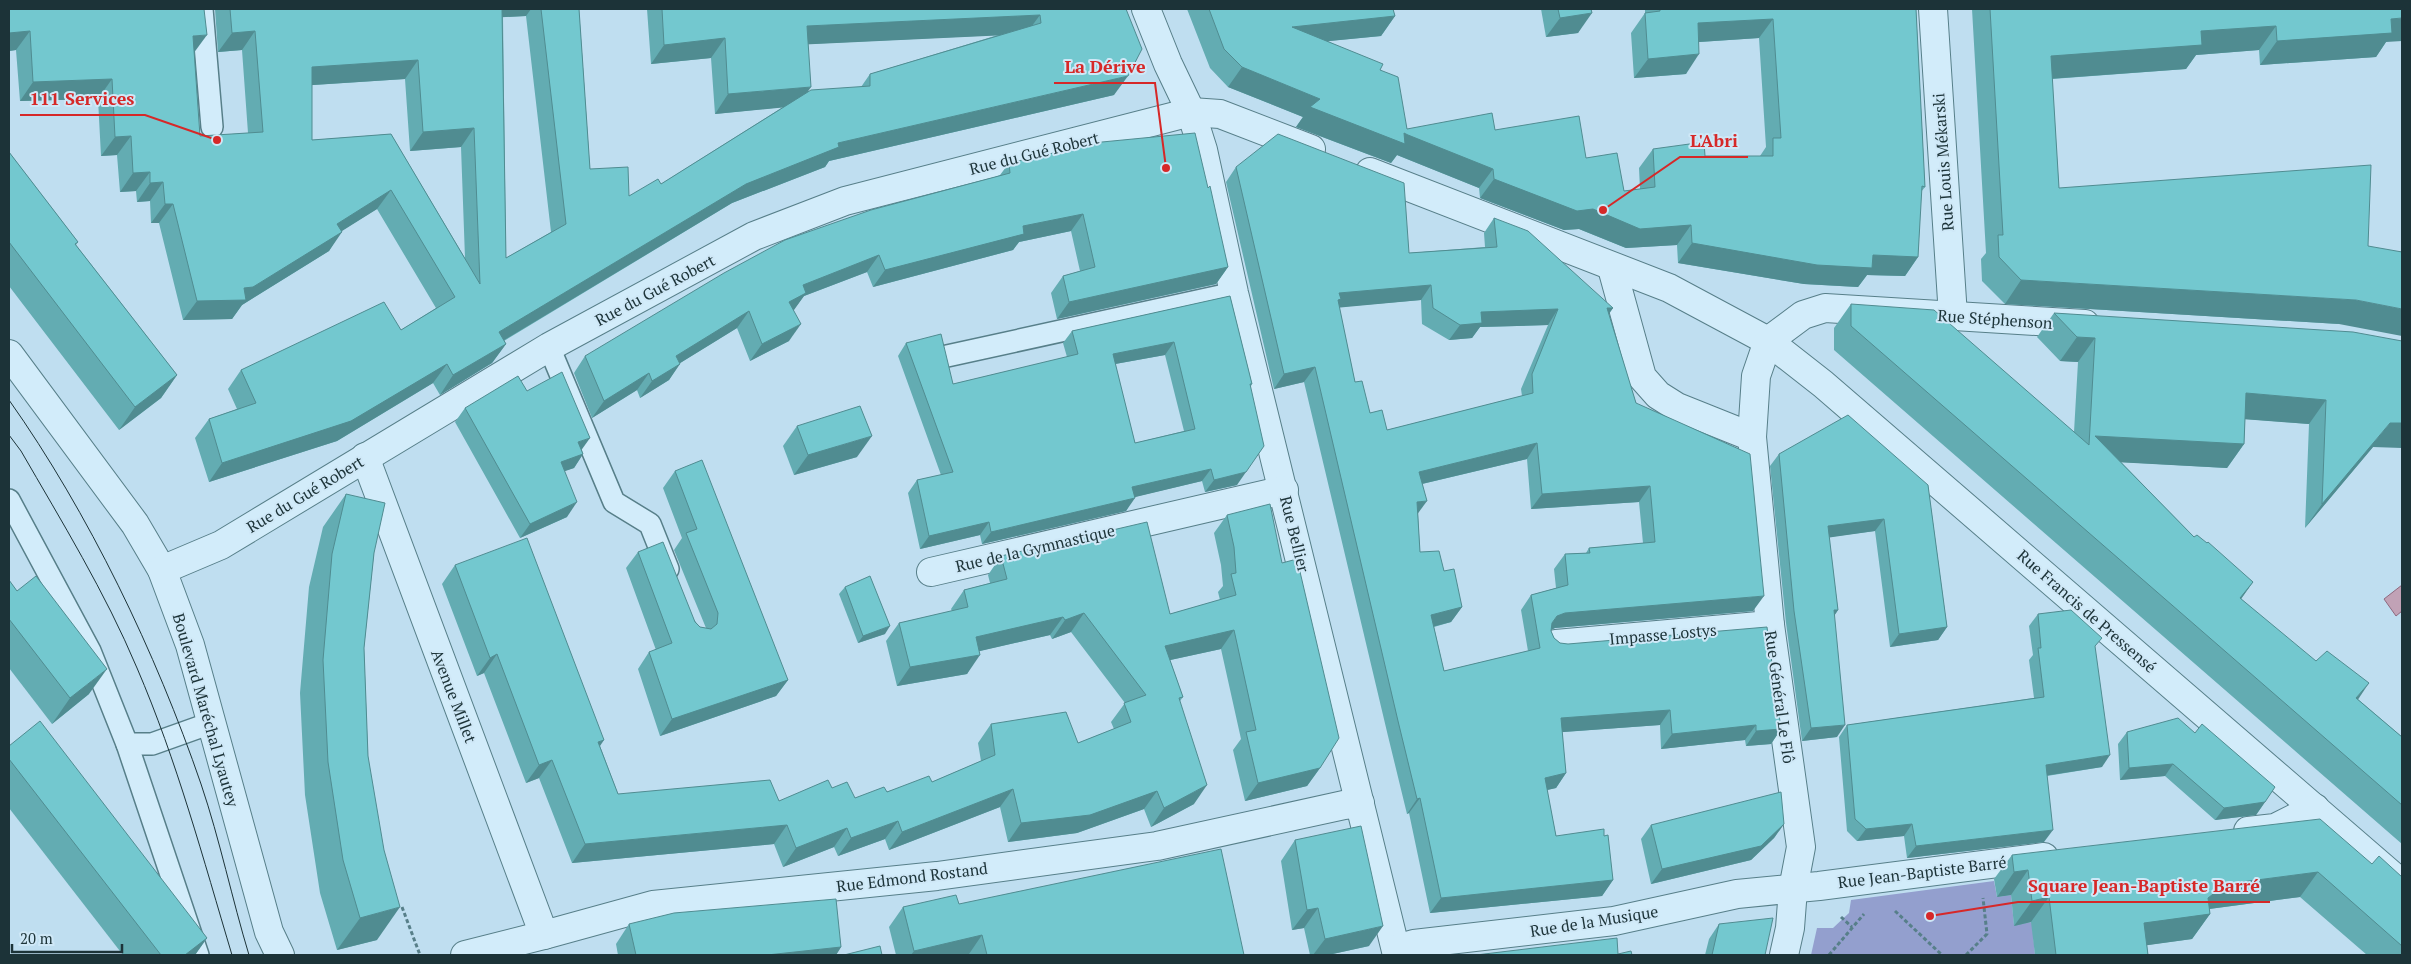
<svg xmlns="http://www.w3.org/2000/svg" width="2411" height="964" viewBox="0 0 2411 964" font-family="'PT Serif',serif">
	<rect width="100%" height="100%" fill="#bfdef0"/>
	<polygon fill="#939fce" points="1994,881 1997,897 2011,895 2014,925 2032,922 2035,955 1811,955 1817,928 1833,928 1849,913 1851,900"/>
	<polygon fill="#c1a2b6" stroke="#8f697f" points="2402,585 2402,611 2396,616 2384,599"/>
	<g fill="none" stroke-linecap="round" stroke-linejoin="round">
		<g stroke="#577f89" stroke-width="24">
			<g id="service">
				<polyline points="202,9 212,127"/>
				<polyline points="549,347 614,502 650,524 668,569"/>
				<polyline points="947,356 1234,293"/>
				<polyline points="9,500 90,651 127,744 198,955"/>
				<polyline points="127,744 152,744 211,723"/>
			</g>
		</g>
		<g stroke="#577f89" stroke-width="30">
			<polyline id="pedestrian" points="465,955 544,935"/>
		</g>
		<g stroke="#577f89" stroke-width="30">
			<g id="minor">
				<polyline points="1146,9 1168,64 1191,112 1203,150 1234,293 1397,955"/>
				<polyline points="1933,9 1953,316"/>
				<polyline points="1370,172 1669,288 1768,341 1823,384 2402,884"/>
				<polyline points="1612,268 1642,377 1658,395 1677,407 1752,437"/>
				<polyline points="9,354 135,524 162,570 190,645 269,932 280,955"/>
				<polyline points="365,457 544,935 653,905 937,876 1157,846 1344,805 1360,803"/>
				<polyline points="162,570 221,545 549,347 754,236 845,201 1191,112 1220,114 1311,149"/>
				<polyline points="931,572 1284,490"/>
				<polyline points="1556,644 1770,625"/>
				<polyline points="2248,831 2275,828 2315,808"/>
				<polyline points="1396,949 1414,944 1614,921 1737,894 1819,886 2044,857"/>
				<polyline points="1784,955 1790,928 1793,889 1801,847 1770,625 1752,437 1756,376 1768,341 1803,315 1825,308 2085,324"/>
			</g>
		</g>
		<g stroke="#577f89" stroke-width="3" stroke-dasharray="4 2.5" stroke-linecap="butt">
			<polyline points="402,907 420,955"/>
			<polyline points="1895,911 1942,955"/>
			<polyline points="1841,917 1852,927"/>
			<polyline points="1829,955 1864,914"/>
			<polyline points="1966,955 1987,934 1983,898"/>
		</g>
		<use href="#service" stroke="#d2ecfa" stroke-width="21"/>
		<use href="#pedestrian" stroke="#d2ecfa" stroke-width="28"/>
		<use href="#minor" stroke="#d2ecfa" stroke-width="28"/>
		<g stroke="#1c3338" stroke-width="1">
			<path d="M9 400C89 513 156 653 201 784 220 840 232 899 249 955"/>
			<path d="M9 435 21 451C62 522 105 592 137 668 177 761 203 858 232 955"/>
		</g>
	</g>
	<g fill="#63acb2" fill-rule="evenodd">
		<path d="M9 9 194 53 200 136 248 133 242 50 218 52 215 9H579L590 169 629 196 661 184 783 107 715 114 711 58 651 64 647 9H1126L1114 95 829 161 825 167 732 203 504 341 506 344 492 363 440 395 433 383 337 441 209 482 195 438 209 419 237 409 228 389 241 370 401 330 436 308 377 209 341 231 329 251 242 305 232 319 183 320 159 223H151L150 201 137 202 136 191 120 192 117 155 101 156 98 99 20 101 16 50 9 51ZM526 16 551 232 506 258 503 17ZM998 35 870 74 861 87 808 92V44ZM405 79 410 151 461 147 465 258 391 134 312 140V85Z"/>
		<polygon points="1187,9 1393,9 1395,16 1381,36 1328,41 1380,70 1407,129 1495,130 1586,158 1624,191 1640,189 1639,168 1653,149 1705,156 1760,156 1766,147 1759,38 1699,42 1686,74 1634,78 1631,33 1645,13 1645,9 1916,9 1925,187 1921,192 1918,257 1905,276 1867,275 1858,287 1804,284 1678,263 1677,245 1626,248 1579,229 1564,230 1480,198 1479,188 1397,155 1391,163 1296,127 1303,117 1228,87 1210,68"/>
		<polygon points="1541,9 1591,9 1578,33 1546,37"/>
		<polygon points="1972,9 2402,9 2386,42 2376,57 2260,65 2259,50 2196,55 2186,69 2052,79 2059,188 2339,324 2005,304 1982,281 1981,259 1986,253"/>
		<polygon points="9,152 78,242 76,245 177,375 161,398 119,430 9,286"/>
		<polygon points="1009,163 1208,188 1228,267 1216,284 1057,319 1051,293 1063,276 1080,271 1071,231 1019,242 1013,250 873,287 867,272 804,296 793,310 789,341 750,361 737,328 680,363 669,380 640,398 637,390 592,418 574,373 585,356 1000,175"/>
		<path d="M1236 167 1409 253 1485 247 1484 233 1494 218 1613 308 1608 314 1636 403 1753 611 1555 628 1551 630V631L1554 638 1560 643 1781 729 1771 744 1746 746 1745 740 1661 749 1660 725 1562 732 1566 773 1556 788 1547 790 1556 836H1604L1613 880 1602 896 1430 913 1409 813 1407 814 1388 736 1304 382 1274 389 1226 182ZM1421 300 1422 324 1449 340 1472 338 1480 327 1548 325 1521 389 1522 396 1387 430 1370 413 1355 382 1339 307ZM1527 459 1531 509 1639 502 1643 543 1589 548 1586 553 1565 554 1554 569 1556 588 1531 595 1521 610 1528 651 1444 671 1434 627 1451 622 1462 607 1444 571 1420 552 1418 514 1422 484Z"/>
		<path d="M1230 296 1252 384 1251 386 1237 485 1205 492 1202 481 1134 497 1126 511 982 544 980 535 920 549 908 493 917 480 941 475 898 356 906 343 953 384 1067 357 1063 343 1072 331ZM1165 355 1184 431 1135 443 1115 364Z"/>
		<polygon points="1851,304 2074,432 2078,362 2060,361 2037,337 2054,313 2402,341 2373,447 2305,528 2309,424 2245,419 2244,444 2227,468 2121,462 2194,537 2253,582 2241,599 2402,737 2402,844 1834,350 1834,328"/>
		<polygon points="527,391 582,450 583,454 574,468 564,471 567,517 520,538 455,422 465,408"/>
		<polygon points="797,426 857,457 794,475 783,446"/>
		<polygon points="1779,454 1928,485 1947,627 1938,640 1890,647 1875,531 1829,537 1838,610 1834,616 1837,737 1802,741 1786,623 1770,466"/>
		<polygon points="675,471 788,680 776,696 660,736 638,669 649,652 656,650 626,568 638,552 700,627 706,628 674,550 682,538 663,488"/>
		<polygon points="346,494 374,553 364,648 368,756 377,940 337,950 320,893 305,795 300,693 309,587 323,527"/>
		<polygon points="1227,515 1320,768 1307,786 1245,801 1233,750 1241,739 1221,649 1170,660 1183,697 1180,701 1194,804 1151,827 1144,809 1077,833 1008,842 1000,807 889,850 885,839 838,856 834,847 783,867 774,844 572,863 539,778 526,783 484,673 477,676 442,584 455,565 600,746 618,794 779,801 832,788 855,798 932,782 981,761 978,743 991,724 1078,743 1114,729 1111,722 1125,703 1071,632 1052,639 1050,635 979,651 967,674 897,686 886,641 899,623 952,611 951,609 964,590 990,583 988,575 1001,556 1170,614 1220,600 1218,592 1223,586 1221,565 1214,533"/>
		<polygon points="9,580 89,694 52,724 9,668"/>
		<polygon points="845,587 885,634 858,643 839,594"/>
		<polygon points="2038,614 2095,648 2102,767 2047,776 2044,842 1907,858 1904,836 1857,841 1847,831 1839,737 1847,725 2034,698 2029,660 2033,655 2029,626"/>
		<polygon points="2127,732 2265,802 2256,815 2215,820 2165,776 2120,780 2118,744"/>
		<polygon points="9,746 207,938 195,955 123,955 9,808"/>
		<polygon points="1784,824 1774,838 1751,860 1651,884 1641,839 1651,825"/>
		<polygon points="1295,840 1369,946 1328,955 1310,955 1304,928 1292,930 1281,861"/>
		<polygon points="2012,855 2372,864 2402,877 2402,955 2367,955 2300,897 2209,909 2210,914 2192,939 2147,945 2148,955 2035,955 2031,922 2014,926 2011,895 1997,897 1994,879"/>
		<polygon points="959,904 1244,955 969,955 969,954 965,955 896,955 889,927 903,907"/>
		<polygon points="629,924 841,947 836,955 618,955 616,944"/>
		<polygon points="1719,924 1765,955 1705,955 1709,939"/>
	</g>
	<g fill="#508c91">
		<polygon points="496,9 531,9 526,16 489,18"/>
		<polygon points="1592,13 1578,33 1546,37 1560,18"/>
		<polygon points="1040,15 1026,34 794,45 807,26"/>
		<polygon points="1395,16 1381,36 1279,46 1292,27"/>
		<polygon points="2402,18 2402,41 2386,42 2376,57 2260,65 2277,41 2391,19"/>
		<polygon points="1773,19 1759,38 1684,43 1698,23"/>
		<polygon points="2276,26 2259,50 2196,55 2186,69 2034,80 2051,56 2201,31"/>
		<polygon points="30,31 16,50 9,51 9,33"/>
		<polygon points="255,31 242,50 218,52 232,33"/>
		<polygon points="207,35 193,54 193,36"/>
		<polygon points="725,38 711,58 651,64 664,45"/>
		<polygon points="1699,54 1686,74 1634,78 1648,59"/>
		<polygon points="418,60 405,79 298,86 312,67"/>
		<polygon points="1242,67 1320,99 1493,169 1479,188 1397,155 1391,163 1296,127 1303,117 1228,87"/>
		<polygon points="1128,76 1114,95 829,161 825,167 732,203 486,351 499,332 746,184 838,143"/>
		<polygon points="112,79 98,99 20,101 33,82"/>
		<polygon points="811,87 798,106 715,114 728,94"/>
		<polygon points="474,128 461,147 410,151 423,132"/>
		<polygon points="131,136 117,155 101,156 115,137"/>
		<polygon points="150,172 136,191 120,192 133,173"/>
		<polygon points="1494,179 1593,209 1691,225 1677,245 1626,248 1579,229 1564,230 1480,198"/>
		<polygon points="163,182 150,201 137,202 150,183"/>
		<polygon points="391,190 377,209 323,243 337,224"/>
		<polygon points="165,204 173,204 159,223 151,223"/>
		<polygon points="1083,214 1071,231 1019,242 1013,250 873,287 885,270 1023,226"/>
		<polygon points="342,232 329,251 242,305 232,319 183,320 197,301 244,288"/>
		<polygon points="1692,243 1873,255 1918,257 1905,276 1867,275 1858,287 1804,284 1678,263"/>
		<polygon points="879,255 867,272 804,296 794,310 777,319 789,302 803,285"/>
		<polygon points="1228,267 1216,284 1057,319 1069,302"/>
		<polygon points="2021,280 2356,300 2402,309 2402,336 2339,324 2005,304"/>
		<polygon points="1431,285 1421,300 1335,308 1339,293"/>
		<polygon points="1607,308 1613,308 1603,323"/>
		<polygon points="1558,309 1548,325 1480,327 1472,338 1449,340 1460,325 1481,312"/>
		<polygon points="749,311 737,328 664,373 676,356"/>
		<polygon points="801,324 789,341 750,361 762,344"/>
		<polygon points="2077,337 2095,338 2078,362 2060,361"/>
		<polygon points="1174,342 1165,355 1104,366 1113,354"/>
		<polygon points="506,344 492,363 440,395 453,375"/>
		<polygon points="447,364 433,383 337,441 209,482 222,463"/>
		<polygon points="680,364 669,380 640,398 652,381"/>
		<polygon points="1315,367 1304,382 1274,389 1284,374"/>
		<polygon points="649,373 637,390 592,418 604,401"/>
		<polygon points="177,375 161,398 119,430 135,407"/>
		<polygon points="2246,393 2326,400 2309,424 2229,418"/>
		<polygon points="2390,423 2402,423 2402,448 2373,447 2305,528 2322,504"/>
		<polygon points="872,436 857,457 794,475 808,455"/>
		<polygon points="2095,436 2244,444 2227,468 2078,460"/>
		<polygon points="590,438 580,452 578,442"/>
		<polygon points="1537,443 1527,459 1409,487 1419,472"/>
		<polygon points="583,454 574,468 551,476 561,462"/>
		<polygon points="1211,469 1202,481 1123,500 1132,487"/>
		<polygon points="1246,472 1237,485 1205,492 1214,480"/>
		<polygon points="1650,486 1639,502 1531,509 1542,494"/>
		<polygon points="1135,498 1126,511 982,544 991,532"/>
		<polygon points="1427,501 1416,516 1417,502"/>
		<polygon points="577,502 567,517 520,538 530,524"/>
		<polygon points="1884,519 1875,531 1819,539 1828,526"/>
		<polygon points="989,522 980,535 920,549 929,536"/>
		<polygon points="2253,582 2236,606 2240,598"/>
		<polygon points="1764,596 1753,611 1555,628 1547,632 1542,638 1557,616 1565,613"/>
		<polygon points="1462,607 1451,622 1420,630 1431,615"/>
		<polygon points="1834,610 1838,610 1830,622"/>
		<polygon points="1084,613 1071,632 1052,639 1065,620"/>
		<polygon points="1063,617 1050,635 963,655 976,637"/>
		<polygon points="890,626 885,634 858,643 863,636"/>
		<polygon points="1947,627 1938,640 1890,647 1899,634"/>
		<polygon points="1234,630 1221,649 1152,664 1165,646"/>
		<polygon points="497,654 484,673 477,676 490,658"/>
		<polygon points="980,655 967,674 897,686 910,667"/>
		<polygon points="107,669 89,694 52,724 70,698"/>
		<polygon points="788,680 776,696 660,736 672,719"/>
		<polygon points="2369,683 2353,707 2356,698"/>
		<polygon points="1670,710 1660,725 1550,733 1561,718"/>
		<polygon points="1756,725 1745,740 1661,749 1672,734"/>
		<polygon points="1845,725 1837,737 1802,741 1811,728"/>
		<polygon points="1781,729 1771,744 1746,746 1756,731"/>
		<polygon points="604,740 592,758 598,742"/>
		<polygon points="2110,755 2102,767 2037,777 2046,765"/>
		<polygon points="552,760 539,778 526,783 539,765"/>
		<polygon points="2173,764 2165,776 2120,780 2129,768"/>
		<polygon points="1320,768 1307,786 1245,801 1258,783"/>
		<polygon points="1566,773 1556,788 1534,793 1545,778"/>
		<polygon points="1207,785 1194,804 1151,827 1164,808"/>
		<polygon points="1013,789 1000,807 889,850 902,832"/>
		<polygon points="1157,791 1144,809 1077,833 1008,842 1021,823"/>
		<polygon points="1420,798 1409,813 1407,814 1417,799"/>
		<polygon points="2265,802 2256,815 2215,820 2224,808"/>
		<polygon points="898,821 885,839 838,856 851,838"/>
		<polygon points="1784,824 1774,838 1751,860 1651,884 1662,869"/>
		<polygon points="1912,824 1904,836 1857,841 1866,829"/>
		<polygon points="787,825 774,844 572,863 585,844"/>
		<polygon points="847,828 834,847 783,867 796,848"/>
		<polygon points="2053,830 2044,842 1907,858 1916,846"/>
		<polygon points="2028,870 2011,895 1997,897 2014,872"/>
		<polygon points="2318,872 2300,897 2209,909 2210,914 2192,939 2127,948 2144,923 2208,898 2226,884"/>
		<polygon points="1613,880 1602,896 1430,913 1441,898"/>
		<polygon points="2049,897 2031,922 2014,926 2032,901"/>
		<polygon points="400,907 377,940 337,950 360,918"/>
		<polygon points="1318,908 1304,928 1292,930 1307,910"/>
		<polygon points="1383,926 1369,946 1328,955 1313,955 1325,939"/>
		<polygon points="982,935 969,954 965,955 911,955 914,951"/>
		<polygon points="207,938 195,955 185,955"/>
		<polygon points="841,947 836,955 767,955"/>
	</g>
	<g fill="#73c8cf" stroke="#508c91" fill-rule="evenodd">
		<path d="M9 9H204L207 35 193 36 200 136 263 132 255 31 232 33 230 9H502L506 258 566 224 541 9H579L590 169 628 167 629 196 658 179 661 184 811 90 870 86V74L1041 23 1040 15 807 26 811 87 728 94 725 38 664 45 662 9H1126L1142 49 1128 76 838 143 839 147 746 184 499 332 506 344 453 375 447 364 351 421 222 463 209 419 256 403 241 370 384 302 401 330 455 297 391 190 337 224 342 232 253 287 244 288 246 300 197 301 173 204H165L163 182 150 183V172L133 173 131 136 115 137 112 79 33 82 30 31 9 33ZM418 60 423 132 474 128 480 284 391 134 312 140V67Z"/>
		<polygon points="1209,9 1393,9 1395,16 1292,27 1383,64 1380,70 1398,77 1407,129 1492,113 1495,130 1579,116 1586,158 1617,153 1624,191 1655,187 1653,149 1704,142 1705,156 1773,156 1773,138 1781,138 1773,19 1698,23 1699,54 1648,59 1645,13 1660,11 1660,9 1916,9 1925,187 1922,186 1918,257 1873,255 1872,268 1817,265 1692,243 1691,225 1640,229 1593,209 1577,211 1494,179 1493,169 1408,135 1404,133 1405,144 1310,107 1320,99 1242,67 1224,49"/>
		<polygon points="1558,9 1591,9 1592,13 1560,18"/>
		<polygon points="1990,9 2402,9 2402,18 2391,19 2392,33 2277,41 2276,26 2201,31 2202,45 2051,56 2059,188 2371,165 2368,246 2402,252 2402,309 2356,300 2021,280 1999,257 1998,235 2003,235"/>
		<polygon points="1195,133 1208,188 1210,186 1228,267 1069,302 1063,276 1095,267 1083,214 1023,226 1024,234 885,270 879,255 803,285 806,293 789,302 801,324 762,344 749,311 676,356 680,364 652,381 649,373 604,401 585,356 724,273 785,240 871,210 1010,173 1009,163 1102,142"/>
		<path d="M1278 134 1404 183 1409 253 1497 247 1494 218 1528 231 1613 308H1607L1636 403 1750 454 1764 596 1565 613 1557 616 1552 623 1551 631 1554 638 1560 643 1568 644 1767 627 1781 729 1756 731V725L1672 734 1670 710 1561 718 1566 773 1545 778 1556 836 1604 829V836L1608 835 1613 880 1441 898 1420 798 1417 799 1398 721 1315 367 1284 374 1236 167ZM1431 285 1433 308 1460 325 1482 323 1481 312 1558 309 1532 374 1533 393 1387 430 1382 410 1370 413 1362 381 1355 382 1338 300 1341 299 1339 293ZM1537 443 1542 494 1650 486 1655 542 1589 548 1590 553 1565 554 1568 585 1531 595 1540 648 1444 671 1431 615 1462 607 1454 569 1444 571 1439 551 1420 552 1417 502 1427 501 1419 472Z"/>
		<polygon points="9,152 78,242 75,244 177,375 135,407 9,242"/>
		<path d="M1230 296 1252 384H1250L1264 446 1246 472 1214 480 1211 469 1132 487 1135 498 991 532 989 522 929 536 917 480 953 472 906 343 941 334 953 384 1078 354 1072 331ZM1174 342 1195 429 1135 443 1113 354Z"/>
		<polygon points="1851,304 1934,310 2089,445 2095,338 2077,337 2054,313 2353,332 2402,341 2402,423 2390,423 2322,504 2326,400 2246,393 2244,444 2095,436 2194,537 2197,535 2207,543 2208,542 2253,582 2240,598 2316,661 2327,651 2369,683 2356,698 2402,737 2402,805 1851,326"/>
		<polygon points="562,372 590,438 578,442 583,454 561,462 577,502 530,524 465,408 518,376 527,391"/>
		<polygon points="860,406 872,436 808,455 797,426"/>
		<polygon points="1848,415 1928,485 1947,627 1899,634 1884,519 1828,526 1838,610 1834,610 1845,725 1811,728 1794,611 1779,454"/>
		<polygon points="702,460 788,680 672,719 649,652 672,643 638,552 663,542 695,622 700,627 711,629 717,624 718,613 686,533 697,529 675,471"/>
		<polygon points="346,494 385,503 374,553 364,648 368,756 384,850 400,907 360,918 343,860 328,762 323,660 332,554"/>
		<polygon points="1270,504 1282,563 1297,559 1339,738 1320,768 1258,783 1246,732 1256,730 1234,630 1165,646 1183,697 1179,698 1207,785 1164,808 1157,791 1090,815 1021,823 1013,789 902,832 898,821 851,838 847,828 796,848 787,825 585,844 552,760 539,765 497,654 490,658 455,565 527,538 604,740 598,742 618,794 770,780 779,801 828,780 832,788 847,782 855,798 884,787 887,792 929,776 932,782 995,755 991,724 1066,712 1078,743 1131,722 1124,703 1146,695 1084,613 1065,620 1063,617 976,637 980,655 910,667 899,623 968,607 964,590 1007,579 1001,556 1147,522 1170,614 1236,595 1231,574 1236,573 1234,547 1227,515"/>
		<polygon points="36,576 107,669 70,698 9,619 9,580 17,591"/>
		<polygon points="870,576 890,626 863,636 845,587"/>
		<polygon points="2071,610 2102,638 2095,646 2110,755 2046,765 2053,830 1916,846 1912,824 1866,829 1855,819 1847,725 2044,697 2038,648 2041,648 2038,614"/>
		<polygon points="2178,718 2195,733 2202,724 2275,787 2265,802 2224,808 2173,764 2129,768 2127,732"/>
		<polygon points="40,721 207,938 185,955 161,955 9,759 9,746"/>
		<polygon points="1781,792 1784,824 1761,846 1662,869 1651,825"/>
		<polygon points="2320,819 2372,864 2379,856 2402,877 2402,946 2318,872 2226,884 2208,898 2210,914 2144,923 2148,955 2056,955 2049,897 2032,901 2028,870 2014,872 2012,855"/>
		<polygon points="1361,826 1383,926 1325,939 1318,908 1307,910 1295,840"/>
		<polygon points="1221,849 1244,955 987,955 982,935 914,951 903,907 956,895 959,904"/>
		<polygon points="836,899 841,947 767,955 636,955 629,924 674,913"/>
		<polygon points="1773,918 1765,955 1712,955 1719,924"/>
		<polygon points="1617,938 1618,954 1631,951 1632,955 1476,955"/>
		<polygon points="880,946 882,955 844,955"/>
	</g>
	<g text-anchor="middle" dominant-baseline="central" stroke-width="4" stroke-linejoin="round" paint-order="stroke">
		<g font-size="16" fill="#1c3338" stroke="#cfe8f7">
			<text transform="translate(1034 153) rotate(-14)">Rue du Gué Robert</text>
			<text transform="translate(1943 162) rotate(-94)">Rue Louis Mékarski</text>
			<text transform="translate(655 290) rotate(-28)">Rue du Gué Robert</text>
			<text transform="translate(1995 319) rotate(4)">Rue Stéphenson</text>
			<text transform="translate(305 494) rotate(-31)">Rue du Gué Robert</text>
			<text transform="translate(1295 534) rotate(76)">Rue Bellier</text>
			<text transform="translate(1035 548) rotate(-13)">Rue de la Gymnastique</text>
			<text transform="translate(2087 611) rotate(41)">Rue Francis de Pressensé</text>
			<text transform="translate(1663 634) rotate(-5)">Impasse Lostys</text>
			<text transform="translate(454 696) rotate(69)">Avenue Millet</text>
			<text transform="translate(1780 697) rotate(82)">Rue Général Le Flô</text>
			<text transform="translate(206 710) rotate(74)">Boulevard Maréchal Lyautey</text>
			<text transform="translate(1922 872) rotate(-7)">Rue Jean-Baptiste Barré</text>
			<text transform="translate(912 877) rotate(-7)">Rue Edmond Rostand</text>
			<text transform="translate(1594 921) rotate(-9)">Rue de la Musique</text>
		</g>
	</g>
	<path fill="none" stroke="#d62828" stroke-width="2" d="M1166 168L1155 83H1054M217 140L145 115H20M1603 210L1680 157H1748M1930 916L2018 902H2270"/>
	<g fill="#d62828" stroke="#cfe8f7" stroke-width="2">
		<circle cx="1166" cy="168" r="5"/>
		<circle cx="217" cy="140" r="5"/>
		<circle cx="1603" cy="210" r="5"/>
		<circle cx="1930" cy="916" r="5"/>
	</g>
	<g font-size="18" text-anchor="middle" font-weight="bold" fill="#d62828" stroke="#cfe8f7" stroke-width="4" stroke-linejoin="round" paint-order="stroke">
		<text x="1105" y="73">La Dérive</text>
		<text x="82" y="105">111 Services</text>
		<text x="1714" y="147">L'Abri</text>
		<text x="2144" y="892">Square Jean-Baptiste Barré</text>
	</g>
	<rect width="2411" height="964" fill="none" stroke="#1c3338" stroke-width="20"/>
	<path d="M12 944v8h110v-8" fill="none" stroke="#1c3338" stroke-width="2.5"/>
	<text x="20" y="944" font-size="15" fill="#1c3338" stroke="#cfe8f7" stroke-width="4" paint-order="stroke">20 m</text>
</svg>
